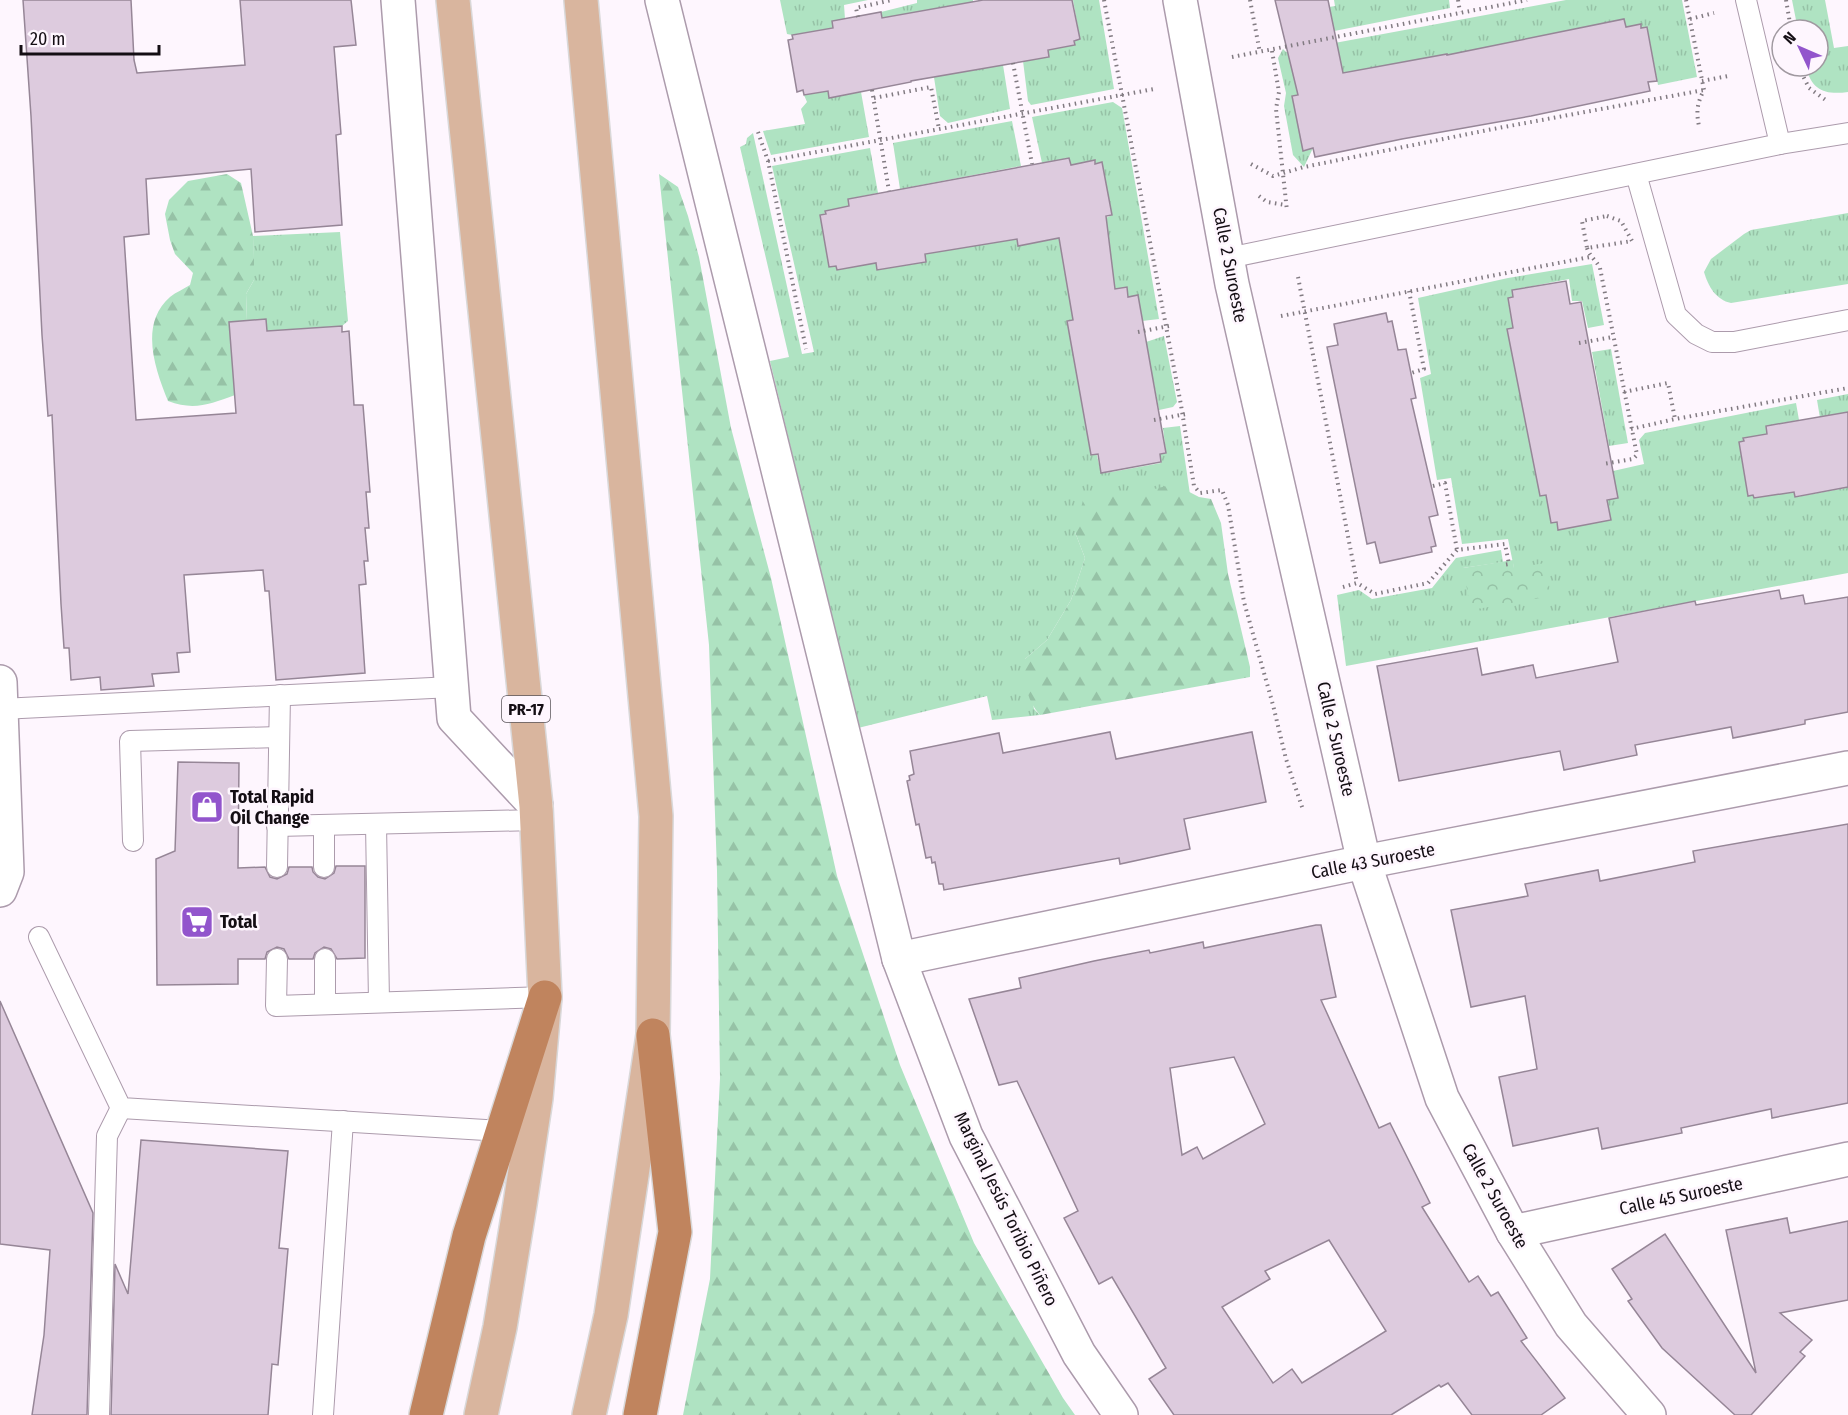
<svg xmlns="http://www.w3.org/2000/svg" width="1848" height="1415" viewBox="0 0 1848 1415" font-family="'Fira Sans Condensed',sans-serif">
	<defs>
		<pattern id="grass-tufts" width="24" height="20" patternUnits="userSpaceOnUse" patternTransform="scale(1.5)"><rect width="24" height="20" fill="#afe3c2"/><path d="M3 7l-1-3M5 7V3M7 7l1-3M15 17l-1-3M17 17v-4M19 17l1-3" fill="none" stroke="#96c2a6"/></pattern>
		<pattern id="forest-firs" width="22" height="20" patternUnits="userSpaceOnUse" patternTransform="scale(1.5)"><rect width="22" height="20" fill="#afe3c2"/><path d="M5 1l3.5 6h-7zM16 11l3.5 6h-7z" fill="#96c2a6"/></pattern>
		<pattern id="park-crowns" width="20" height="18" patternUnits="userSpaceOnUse" patternTransform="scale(1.5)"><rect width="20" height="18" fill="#afe3c2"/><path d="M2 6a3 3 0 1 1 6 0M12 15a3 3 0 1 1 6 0" fill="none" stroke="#96c2a6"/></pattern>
	</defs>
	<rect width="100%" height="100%" fill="#fef6fe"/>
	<g fill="url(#grass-tufts)">
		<polygon points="780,0 868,0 844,5 845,19 833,28 792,35 787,34"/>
		<polygon points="917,0 973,0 973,2 882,18 881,12 917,3"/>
		<polygon points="1073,0 1099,0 1114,89 1031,105 1028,101 1023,61 1048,50 1075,45 1074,41 1080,39"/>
		<polygon points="1334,0 1449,0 1450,8 1289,40 1329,7 1335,6"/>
		<polygon points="1566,0 1682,0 1697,77 1658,85 1647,27 1641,28 1641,25 1626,27 1624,20 1492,46 1449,61 1446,54 1400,63 1297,89 1298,95 1292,96 1304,150 1313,148 1304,167 1293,155 1284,106 1286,93 1278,58 1283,49 1286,52"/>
		<path d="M1792 0H1825L1834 48 1848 46V92C1826 95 1811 91 1806 66H1818V30H1798Z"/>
		<polygon points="1003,65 1010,109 948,123 940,116 933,71 969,71"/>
		<polygon points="828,91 829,98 861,92 869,137 771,155 763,131 805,124 801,109 807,102 804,95"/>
		<polygon points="1113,102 1122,108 1159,319 1142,321 1138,296 1128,297 1127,288 1073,320 1067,321 1075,366 1100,468 1105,467 1106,473 1161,463 1160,454 1166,453 1163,428 1180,426 1192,508 1075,532 1085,558 1071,600 1047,640 1025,659 1034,709 1040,715 992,720 987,696 858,728 770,361 789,357 740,147 746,144 747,138 753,133 802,354 814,352 772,166 870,148 878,193 848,199 849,206 820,215 829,267 836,266 837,270 876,263 877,270 926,262 925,254 1017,239 1018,246 1066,237 1112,215 1102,162 1095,164 1095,161 1071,165 1069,158 1042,163 1032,117"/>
		<polygon points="1012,121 1021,166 900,189 893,143"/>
		<path d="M1848 213V284L1731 303C1716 300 1708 286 1704 272L1711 259 1744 234 1751 230Z"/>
		<polygon points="340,232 348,321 342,326 267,331 266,321 247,321 246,294 254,280 253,236"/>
		<polygon points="1592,264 1604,325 1588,328 1582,301 1572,301 1569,279 1512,290 1558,530 1611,520 1607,500 1613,471 1644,464 1639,440 1645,433 1796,403 1799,420 1766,426 1767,434 1744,438 1744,441 1739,442 1748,496 1753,495 1754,498 1794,491 1796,497 1845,488 1848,479 1848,573 1346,666 1337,595 1359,590 1372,599 1432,588 1456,558 1501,550 1503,562 1463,568 1514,568 1508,539 1462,544 1451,478 1437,480 1420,378 1431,374 1418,298 1508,278"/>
		<polygon points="1164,336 1177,402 1173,407 1159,410 1154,383 1148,384 1150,365 1146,342"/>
		<polygon points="1611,349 1628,443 1609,446 1592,352"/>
		<polygon points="1848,394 1848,418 1821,424 1817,400"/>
	</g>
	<g fill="url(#forest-firs)">
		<path d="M227 174 241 183 253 236 254 258V280L246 294 247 321 229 322 235 395C210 404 194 411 168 401 155 369 139 324 170 297 176 292 184 289 190 285L193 273 175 254 170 240 165 214 169 200 188 181Z"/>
		<polygon points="659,174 678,187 688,216 699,257 731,428 771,578 837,876 900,1065 974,1243 1063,1398 1075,1415 683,1415 710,1279 720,1078 717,871 709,645"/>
		<path d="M1174 484 1199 497 1211 499 1221 523 1228 574 1250 667V677L1040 715C1025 698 1024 680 1025 659L1047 640 1071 600 1085 558 1075 532 1083 500 1097 496 1135 494Z"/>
	</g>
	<polygon fill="url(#park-crowns)" points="1513,560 1514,568 1545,563 1551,596 1471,610 1463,568"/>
	<g fill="#ddcbde" stroke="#968697" stroke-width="1.5" fill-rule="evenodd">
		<polygon points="23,0 131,0 134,60 137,73 245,65 240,0 351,0 356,45 334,47 341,134 336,135 342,225 255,232 251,169 146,179 149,234 124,237 136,420 236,413 229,322 266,319 267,331 342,326 342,332 349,331 354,405 363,405 370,492 366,492 369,528 365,528 368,561 364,561 366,584 359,585 365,673 276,680 269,591 265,591 263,570 184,575 190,652 177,653 179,672 152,674 154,686 101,690 100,677 71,680 69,648 64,648 61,604 52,415 48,416 42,335 31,116"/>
		<polygon points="983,0 1072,0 1080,39 1074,41 1075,45 1048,50 1049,57 911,81 911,82 829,98 828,91 804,95 803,90 797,92 788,40 793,39 792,35 833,28 832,21 881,12 882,18"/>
		<polygon points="1275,0 1328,0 1343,73 1447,54 1447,55 1624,19 1626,27 1641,24 1641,28 1647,27 1657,81 1648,82 1650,91 1531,116 1402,139 1315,157 1313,148 1303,151 1292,96 1298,95"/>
		<polygon points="1069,158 1071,165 1095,160 1095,164 1102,162 1112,215 1106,216 1115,289 1127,287 1128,297 1138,295 1166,453 1160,454 1161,462 1101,473 1098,454 1091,455 1067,321 1073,320 1059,238 1018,246 1017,239 925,254 926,262 877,270 876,263 837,270 836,266 829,267 820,215 826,214 825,211 849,206 848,199"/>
		<polygon points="1566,281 1570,304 1581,302 1618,498 1607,500 1611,520 1558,530 1557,522 1551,523 1546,495 1540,496 1507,329 1513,328 1508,298 1513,297 1512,290"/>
		<polygon points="1386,313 1388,322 1392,321 1398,350 1406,349 1416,398 1411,399 1438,515 1429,517 1436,546 1431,547 1432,552 1380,563 1375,542 1367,544 1327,347 1338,345 1334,324"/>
		<polygon points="1848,412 1848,487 1795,497 1794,492 1754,498 1753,495 1748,496 1739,442 1744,441 1743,438 1767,434 1766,426"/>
		<polygon points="1779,590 1781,599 1803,595 1805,604 1848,597 1848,712 1805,720 1805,724 1733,738 1731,727 1635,745 1637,755 1564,770 1560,751 1399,781 1377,666 1477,648 1482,675 1533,665 1536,678 1618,662 1609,618 1695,601 1696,605"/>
		<polygon points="1110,732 1116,759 1252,732 1266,802 1184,819 1190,849 1120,864 1119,858 944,890 943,884 939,884 935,862 932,863 931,857 926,858 919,824 916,825 907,781 910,780 909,776 914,774 910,751 999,733 1003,753"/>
		<polygon points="178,762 239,763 238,868 265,867 270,877 277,879 287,874 289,867 312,867 313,872 318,877 325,879 334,873 336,866 365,866 365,958 337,959 331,949 324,947 315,953 313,959 289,959 284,949 277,947 267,952 265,959 238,959 238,984 157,985 156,859 175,851"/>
		<polygon points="1848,824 1848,1103 1772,1118 1771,1109 1681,1128 1682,1133 1602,1149 1598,1128 1513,1146 1499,1077 1537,1069 1525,996 1471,1007 1451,910 1528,896 1525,884 1598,870 1600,881 1695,862 1693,851"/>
		<path d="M1316 925H1321L1336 997 1321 1000 1379 1128 1390 1123 1430 1203 1422 1207 1469 1282 1478 1276 1491 1296 1498 1292 1527 1338 1521 1341 1565 1398 1541 1415H1472L1448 1383 1441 1387 1439 1385 1391 1415H1174L1149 1379 1166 1368 1112 1277 1099 1284 1064 1218 1078 1211 1017 1081 999 1085 969 999 1021 988 1019 978 1094 961 1149 950 1150 953 1203 942 1204 948ZM1234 1057 1265 1124 1203 1159 1197 1147 1182 1155 1170 1068ZM1329 1240 1386 1331 1302 1383 1292 1369 1273 1383 1222 1307 1270 1279 1265 1271Z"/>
		<polygon points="0,1001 93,1213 87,1415 32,1415 44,1335 50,1250 0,1244"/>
		<polygon points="141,1140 288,1151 279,1248 288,1249 278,1365 272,1364 268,1415 111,1415 115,1264 128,1294"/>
		<polygon points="1787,1218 1790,1233 1848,1221 1848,1300 1780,1313 1812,1340 1800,1352 1805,1356 1751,1415 1735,1415 1662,1348 1628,1301 1632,1299 1612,1269 1665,1234 1756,1373 1726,1230"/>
	</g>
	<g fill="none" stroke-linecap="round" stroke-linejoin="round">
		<g stroke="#ac9bac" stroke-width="22">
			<g id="service">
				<polyline points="1746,0 1780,144"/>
				<polyline points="1636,174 1676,315 1696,334 1712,342 1734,342 1848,320"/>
				<polyline points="1228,258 1780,144 1848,133"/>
				<polyline points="1,709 452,687"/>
				<polyline points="376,824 379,1002"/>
				<polyline points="324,825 324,867"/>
				<polyline points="277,826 536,820"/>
				<polyline points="133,841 130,741 279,737"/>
				<polyline points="277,867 280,695"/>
				<polyline points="39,937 121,1108 502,1131"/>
				<polyline points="277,959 276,1006 545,997"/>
				<polyline points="325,1004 325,959"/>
				<polyline points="99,1415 107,1136 121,1108"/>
				<polyline points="323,1415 343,1121"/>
			</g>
		</g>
		<g stroke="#ac9bac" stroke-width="36">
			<g id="minor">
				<polyline points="398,0 454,718 536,806"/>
				<polyline points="662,0 899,959 966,1136 1079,1354 1121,1415"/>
				<polyline points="1180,0 1232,284 1364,862 1442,1098 1513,1232 1571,1325 1649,1415"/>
				<polyline points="0,682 7,872 0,890"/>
				<polyline points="899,959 1364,862 1848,768"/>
				<polyline points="1513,1232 1848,1159"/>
			</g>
		</g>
		<g stroke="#d9d8d9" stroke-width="36">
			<g id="primary">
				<polyline points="453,0 536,806 545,997 536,1098 520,1204 500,1327 481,1415"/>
				<polyline points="581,0 656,816 653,1035 611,1315 589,1415"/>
			</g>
		</g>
		<g stroke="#d9d8d9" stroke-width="36">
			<g id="motorway">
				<polyline points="426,1415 469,1236 545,997"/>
				<polyline points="640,1415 675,1232 653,1035"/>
			</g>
		</g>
		<g stroke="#827b82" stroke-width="4" stroke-dasharray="1.5 4.5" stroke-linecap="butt">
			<polyline points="1104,0 1181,405 1194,486 1200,493 1222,490 1228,505 1244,602 1273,705 1286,759 1303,810"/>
			<polyline points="1250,0 1260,53"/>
			<polyline points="1458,0 1460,12"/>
			<path d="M1686 0 1704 90C1697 103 1696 112 1699 126"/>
			<polyline points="1786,0 1791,29"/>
			<polyline points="858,17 856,8 892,0"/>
			<polyline points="1690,19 1714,13"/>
			<polyline points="1272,51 1279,92 1276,109 1287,211"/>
			<polyline points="1232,57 1527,0"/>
			<polyline points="1013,63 1032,164"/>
			<polyline points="1801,72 1809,88 1827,101"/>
			<polyline points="1702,81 1728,76"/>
			<polyline points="872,90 889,191"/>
			<polyline points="874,98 931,87 939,129"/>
			<polyline points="758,132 768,161 806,349"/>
			<polyline points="768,161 1154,89"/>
			<polyline points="1251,164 1273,176 1304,167 1493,129 1704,90"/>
			<polyline points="1259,196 1267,202 1286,205"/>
			<polygon points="1607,216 1621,221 1632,241 1587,248 1582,221"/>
			<path d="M1587 248C1590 257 1596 260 1600 268L1637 455 1633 459 1603 464"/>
			<polyline points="1298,277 1357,583"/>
			<polyline points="1409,291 1424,369 1411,373"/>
			<polyline points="1281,316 1590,257"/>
			<polyline points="1138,332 1169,326"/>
			<polyline points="1579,343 1613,337"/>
			<polyline points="1624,392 1668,383 1675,419"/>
			<polyline points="1154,420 1186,414"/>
			<polyline points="1631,429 1675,419 1848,388"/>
			<polyline points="1433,486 1445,483 1457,550"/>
			<polyline points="1343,587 1357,583 1375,594 1428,583 1457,550 1505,544 1509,564 1503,565"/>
		</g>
		<use href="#service" stroke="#fff" stroke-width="20"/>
		<use href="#minor" stroke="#fff" stroke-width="33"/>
		<use href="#primary" stroke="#d9b59e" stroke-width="33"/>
		<use href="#motorway" stroke="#c0845e" stroke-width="33"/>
	</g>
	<defs>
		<g id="shop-square" transform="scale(1.725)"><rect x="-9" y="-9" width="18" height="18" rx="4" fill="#9255cc" stroke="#fef6fe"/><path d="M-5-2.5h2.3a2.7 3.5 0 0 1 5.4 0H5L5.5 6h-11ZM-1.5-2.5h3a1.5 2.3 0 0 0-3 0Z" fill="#fff"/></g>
		<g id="supermarket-square" transform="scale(1.725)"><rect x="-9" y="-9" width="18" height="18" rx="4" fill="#9255cc" stroke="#fef6fe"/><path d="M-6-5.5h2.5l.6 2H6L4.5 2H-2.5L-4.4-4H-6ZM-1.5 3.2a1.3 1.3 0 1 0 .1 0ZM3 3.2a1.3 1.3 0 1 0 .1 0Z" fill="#fff"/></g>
	</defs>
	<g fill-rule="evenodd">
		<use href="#shop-square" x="207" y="807"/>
		<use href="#supermarket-square" x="197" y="922"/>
	</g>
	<g text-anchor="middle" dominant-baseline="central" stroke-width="5" stroke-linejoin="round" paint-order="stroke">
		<rect fill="#fef6fe" stroke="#5a545a" stroke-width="1.5" x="502" y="696" width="48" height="26" rx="4.5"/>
		<g font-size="16" font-weight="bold" fill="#140e14">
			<text x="526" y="709">PR-17</text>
		</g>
		<g font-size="18" fill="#140e14" stroke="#fef6fe">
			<text transform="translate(1230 265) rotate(79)">Calle 2 Suroeste</text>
			<text transform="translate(1336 739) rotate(77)">Calle 2 Suroeste</text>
			<text transform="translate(1373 861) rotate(-11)">Calle 43 Suroeste</text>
			<text transform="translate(1495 1196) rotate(61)">Calle 2 Suroeste</text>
			<text transform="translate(1681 1196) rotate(-12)">Calle 45 Suroeste</text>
			<text transform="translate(1006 1209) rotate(64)">Marginal Jesús Toribio Piñero</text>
		</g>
		<g font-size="18" font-weight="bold" fill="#140e14" stroke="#fef6fe" text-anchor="start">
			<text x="230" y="797">Total Rapid<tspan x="230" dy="21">Oil Change</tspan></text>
			<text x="220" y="922">Total</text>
		</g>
	</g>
	<g transform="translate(1800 48) rotate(314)"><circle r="28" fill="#fef6fe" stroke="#a099a0" stroke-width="1.5"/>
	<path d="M0-4.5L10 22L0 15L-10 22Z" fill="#9255cc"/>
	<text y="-9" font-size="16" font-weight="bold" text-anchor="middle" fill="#140e14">N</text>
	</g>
	<path d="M21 45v9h138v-9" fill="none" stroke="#140e14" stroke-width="3"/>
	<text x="30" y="45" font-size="18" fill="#140e14" stroke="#fef6fe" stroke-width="4.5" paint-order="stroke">20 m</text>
</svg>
